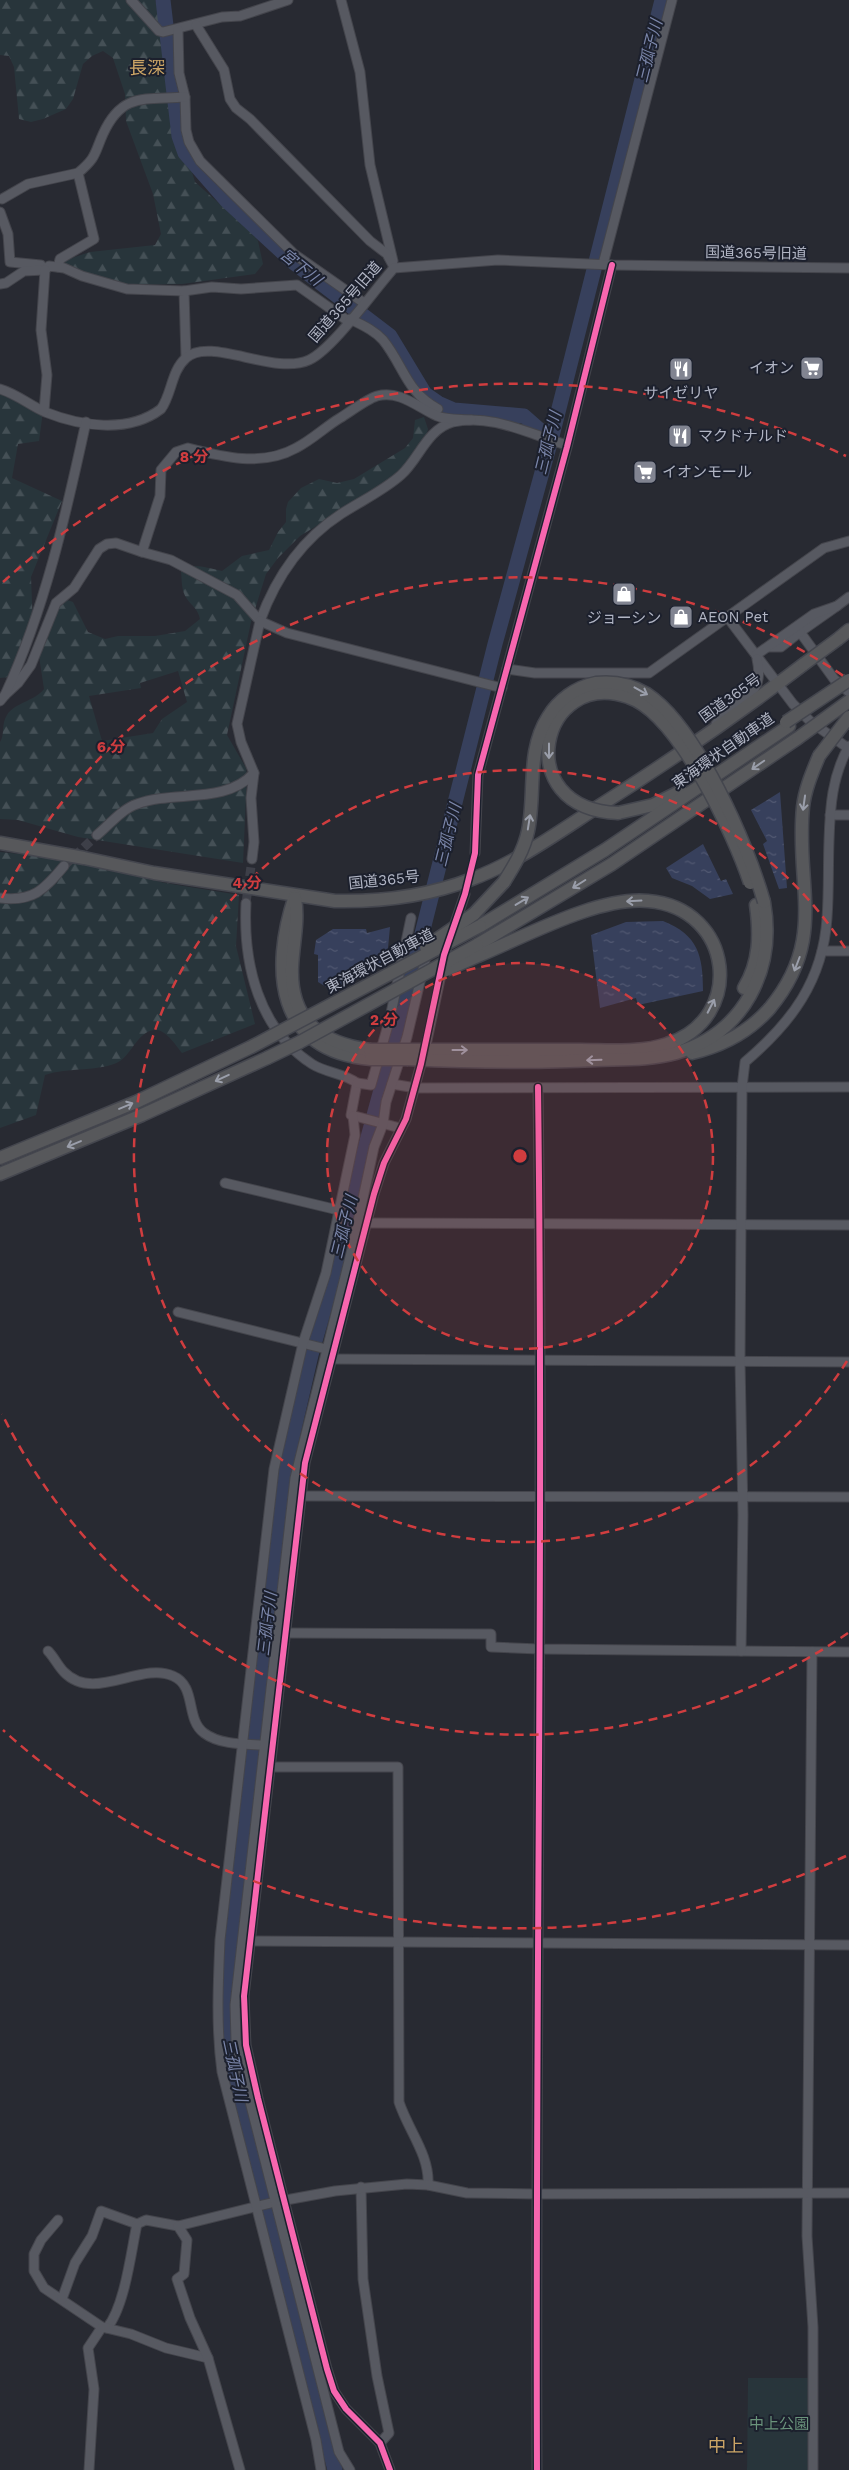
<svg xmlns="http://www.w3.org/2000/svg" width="849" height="2470" viewBox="0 0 849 2470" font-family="'Work Sans','Noto Sans JP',sans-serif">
	<defs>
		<pattern id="forest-firs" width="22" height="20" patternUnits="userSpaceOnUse" patternTransform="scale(1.25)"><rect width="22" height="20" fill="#28353b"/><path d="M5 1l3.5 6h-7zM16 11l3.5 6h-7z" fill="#455056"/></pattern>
		<pattern id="water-ripples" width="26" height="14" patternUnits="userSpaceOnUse" patternTransform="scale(1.25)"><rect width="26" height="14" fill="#37405c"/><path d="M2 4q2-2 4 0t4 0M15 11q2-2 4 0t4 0" fill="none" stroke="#525972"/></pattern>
	</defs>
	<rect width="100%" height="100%" fill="#282a32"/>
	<polygon fill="#28353b" points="748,2378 811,2378 810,2470 747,2470"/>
	<g fill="url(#forest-firs)" fill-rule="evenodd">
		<polygon points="0,0 155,0 174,70 172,108 195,182 251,232 258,241 263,264 255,274 182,284 120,285 68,271 60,262 90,252 155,245 161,234 153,194 126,121 125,94 113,58 103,51 92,56 83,64 73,99 66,109 43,119 31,122 19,119 14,67 9,56 0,55"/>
		<polygon points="0,392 43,411 39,441 18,444 12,478 62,501 31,577 33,627 9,677 0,678"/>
		<path d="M424 417 428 429 425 440 419 450 392 480 300 536 278 558 266 574 251 622 227 735 246 768 247 774 243 863 78 837 18 820 0 819V742C5 735 1 724 7 715 14 703 35 701 44 689L39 656 40 635 61 602 67 600 73 602 88 632 105 639 118 636H155L185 631 200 619C198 609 192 606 187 599 181 591 182 580 181 571 190 561 210 569 222 571L242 556 269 550 278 532 286 522V509L288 502 301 488 319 479 337 483 354 479 405 448 413 438 415 420ZM178 671 187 702 162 719 153 733 102 741 89 696 141 688 140 683Z"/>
		<path d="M0 852 58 858 165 883 239 895 236 946 255 1024 182 1053C177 1047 167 1031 157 1030 140 1028 133 1052 120 1061 102 1072 67 1067 45 1075L36 1115 0 1128Z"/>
	</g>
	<g fill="url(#water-ripples)">
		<polygon points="780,792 787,888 779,889 763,844 767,841 751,810"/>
		<polygon points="703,844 721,881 726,879 733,894 710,899 692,886 672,878 666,868"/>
		<path d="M663 921C698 935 703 955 703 991L638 1005 636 998 600 1008 591 935 626 922Z"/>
		<polygon points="390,927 387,959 333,991 318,982 318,955 314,954 316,940 333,929 366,929 367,933"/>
	</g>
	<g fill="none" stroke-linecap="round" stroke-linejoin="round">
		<g stroke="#37405c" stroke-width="15">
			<polyline points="163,0 179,136 185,153 227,201 293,262 390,336 425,394 438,403 454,410 524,416 541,431 552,436"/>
			<polyline points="335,2470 268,2215 227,2046 226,1978 281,1494 286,1464 311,1355 333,1278 350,1203 402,1013 495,644 552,436 662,0"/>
		</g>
		<g stroke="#3d3f48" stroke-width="9" stroke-dasharray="9 4.5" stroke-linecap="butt">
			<polyline points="64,866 97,835"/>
			<polyline points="465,894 475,853"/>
			<polyline points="246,903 252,859"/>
		</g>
		<g stroke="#44454c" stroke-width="11">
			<g id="minor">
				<polyline points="131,0 159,31 163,32 222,17 240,16 288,0"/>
				<polyline points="341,0 360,72 370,165 393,261"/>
				<polyline points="196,25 224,70 230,99 236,108 250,119 370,241 387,254 393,265"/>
				<polyline points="178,30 179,73 185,97 186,130 189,142 200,161 294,254 364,303"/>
				<path d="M78 173C97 157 94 154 103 134 122 92 145 100 185 97"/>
				<polyline points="2,199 28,184 78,173 94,239 60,259 58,267"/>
				<polyline points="0,212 8,234 10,262 41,265"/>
				<polyline points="603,264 672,0"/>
				<polyline points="0,284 6,283 24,271 45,270 49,266 64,268 82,276 127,289 184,291 186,357"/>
				<polyline points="184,291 212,287 241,289 297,285 348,321"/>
				<path d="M350 319C362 325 374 330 383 340 404 366 406 392 438 409"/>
				<path d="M0 389C17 394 29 405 45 412 80 426 128 434 161 409 172 394 171 371 186 358 210 336 274 376 309 360 333 349 374 290 394 268L498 260 612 265 849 268"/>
				<polyline points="44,411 47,375 41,330 45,270"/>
				<path d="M142 552 171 560 237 595 260 621C276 577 301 540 341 514 361 501 383 491 401 475 419 459 427 429 453 422 492 413 531 435 567 445"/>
				<polyline points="837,606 800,632 834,679 849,692"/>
				<polyline points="728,618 793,704 811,722 848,748"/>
				<polyline points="769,647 781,647 800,632"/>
				<polyline points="756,655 814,614 837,606 849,597"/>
				<polyline points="507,669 535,673 649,673 824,548 849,541"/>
				<path d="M5 695 18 683 31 665 56 603 74 588 99 549 107 544 116 543 142 552 160 496 161 470 176 452 188 448C223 457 262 467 296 448 312 440 325 427 340 418 350 412 367 399 377 396 400 390 417 407 437 416 447 420 461 419 471 420"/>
				<path d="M0 701 5 695C45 609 66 514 86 422"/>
				<path d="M716 724C737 697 766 699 757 659"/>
				<polyline points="830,815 849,815"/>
				<path d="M97 835C109 825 122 809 137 804 174 790 225 805 254 773"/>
				<polyline points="475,853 478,775 567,447 612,265"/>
				<polyline points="252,859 254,842 251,798 254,773 241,742 237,724 260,621 287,633 502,688"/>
				<path d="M0 898C33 902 44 890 64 866"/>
				<path d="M246 903C243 963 258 1029 312 1064 326 1073 344 1073 357 1083L351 1115 400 1128"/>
				<polyline points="453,929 465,894"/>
				<polyline points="822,951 849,951"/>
				<polyline points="426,1045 448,942"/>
				<polyline points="357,1083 371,1085 390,1018 411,918"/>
				<polyline points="392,1084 416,1088 849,1087"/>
				<polyline points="225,1183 338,1210"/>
				<polyline points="366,1223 849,1225"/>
				<polyline points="178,1312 326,1349"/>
				<polyline points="328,1359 849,1362"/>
				<polyline points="300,1496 849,1497"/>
				<polyline points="285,1633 491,1634 491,1647 539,1649 849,1652"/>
				<path d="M48 1651C54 1657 58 1666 64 1672 94 1703 141 1661 173 1676 197 1686 185 1719 204 1733 220 1745 245 1744 263 1745"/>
				<path d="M741 1651 743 1515 740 1361 742 1087 745 1062C791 1023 823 981 827 918 829 892 828 867 829 841 830 807 832 776 849 746"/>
				<polyline points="812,1652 807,2236 813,2327 813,2470"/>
				<path d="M266 1767H398L399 2102C408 2130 430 2155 428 2185"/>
				<polyline points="246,1941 849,1945"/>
				<polyline points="361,2187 363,2279 377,2376 389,2433 380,2443"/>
				<polyline points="58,2220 41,2240 34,2254 34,2271 44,2288 102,2327"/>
				<polyline points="62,2299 75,2263 92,2236 101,2211 137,2224 146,2220 178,2226"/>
				<path d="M107 2328C125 2306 131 2252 137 2224"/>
				<polyline points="89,2470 94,2389 88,2348 102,2327 131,2334 166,2348 208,2358"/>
				<polyline points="240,2470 208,2358 190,2318 177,2279 184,2274 187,2240 178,2226 275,2202 335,2191 407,2184 428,2185 467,2193 536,2194 849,2193"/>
				<path d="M321 2470 316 2440 222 2072C216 2028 218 1985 220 1940L274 1469 303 1343 326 1273 355 1135 353 1116"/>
				<polyline points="350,2470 339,2452 244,2078 236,2040 235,2005 295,1478 352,1249 374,1147 383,1124 386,1102 407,1037 427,952"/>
				<polyline points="390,2470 380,2443 346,2409 334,2391 327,2369 258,2098 246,2045 244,1996 305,1463 374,1194 384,1163 406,1119 421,1064"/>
				<path d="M537 2470C535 2009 544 1548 538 1087"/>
			</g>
		</g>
		<g stroke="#44464e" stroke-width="15">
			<g id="highway">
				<polyline points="838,639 849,630"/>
				<polyline points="618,813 653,805 681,791"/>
				<path d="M0 843 84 858 154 873 335 901C382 902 428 896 472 879 517 862 556 834 596 808 667 763 737 715 804 664"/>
				<path d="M295 896C270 970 276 1052 371 1059"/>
				<path d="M295 898C299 922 293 943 292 967 290 1021 321 1043 370 1050"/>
				<polyline points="474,914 504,882"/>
				<polyline points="480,926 605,850 789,726"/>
				<polyline points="477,945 612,864 798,738"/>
				<path d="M744 988C760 962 760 934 756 905"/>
				<path d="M411 1050C467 1050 524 1050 581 1050 609 1050 641 1053 667 1044 746 1019 734 908 648 901 599 896 526 936 480 955"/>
				<path d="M692 1053C722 1046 750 1031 770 1008 828 938 795 885 803 807 805 789 812 773 819 756"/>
				<path d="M408 1059C471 1062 534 1063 597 1060 623 1059 651 1060 676 1053 744 1033 776 970 764 902"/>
				<polyline points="0,1158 136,1102 251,1047"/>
				<polyline points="0,1174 142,1115 267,1058"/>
			</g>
		</g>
		<use href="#minor" stroke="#575961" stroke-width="9"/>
		<use href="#highway" stroke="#57585b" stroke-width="12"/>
		<g stroke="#44464e" stroke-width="15" stroke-linecap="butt">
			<g id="highway-bridge">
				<polyline points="804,664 838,639"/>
				<polyline points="786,722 849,680"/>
				<polyline points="798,738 849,701"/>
				<polyline points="819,756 849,717"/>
				<path d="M618 813C508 809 541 667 628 697 678 713 734 835 750 883"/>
				<path d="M504 882C514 866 524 850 528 831 536 794 526 751 548 717 558 700 576 687 596 683 614 681 632 685 647 694 697 727 748 845 764 902"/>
				<polyline points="426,947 474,914"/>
				<polyline points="446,970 480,955"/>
				<polyline points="251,1047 480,926"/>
				<polyline points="370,1050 411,1050"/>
				<polyline points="267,1058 300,1042 477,945"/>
				<polyline points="371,1059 408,1059"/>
			</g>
		</g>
		<use href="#highway-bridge" stroke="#57585b" stroke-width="12"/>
		<g stroke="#1c202d" stroke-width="9">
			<g id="cycleway">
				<polyline points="390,2470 380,2443 346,2409 334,2391 327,2369 258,2098 246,2045 244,1996 305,1463 374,1194 384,1163 406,1119 421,1064 444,955 465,894 475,853 478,775 567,447 612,265"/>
				<path d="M537 2470C535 2009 544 1548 538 1087"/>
			</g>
		</g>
		<use href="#cycleway" stroke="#f766af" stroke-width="6"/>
	</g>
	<defs><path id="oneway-shaft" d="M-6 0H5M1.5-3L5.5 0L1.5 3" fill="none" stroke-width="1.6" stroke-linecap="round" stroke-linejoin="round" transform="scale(1.25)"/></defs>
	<g stroke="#9a9eaa">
		<use href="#oneway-shaft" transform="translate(641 691) rotate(29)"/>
		<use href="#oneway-shaft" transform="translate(549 751) rotate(90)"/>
		<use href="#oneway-shaft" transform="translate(758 765) rotate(145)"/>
		<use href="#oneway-shaft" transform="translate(804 803) rotate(98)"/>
		<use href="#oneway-shaft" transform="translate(529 822) rotate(-81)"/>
		<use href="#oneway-shaft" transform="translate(579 884) rotate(148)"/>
		<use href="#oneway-shaft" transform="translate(522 901) rotate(-31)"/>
		<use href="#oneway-shaft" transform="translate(634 901) rotate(177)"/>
		<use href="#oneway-shaft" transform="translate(797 964) rotate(111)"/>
		<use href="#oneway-shaft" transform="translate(711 1006) rotate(-63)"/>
		<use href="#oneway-shaft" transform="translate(460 1050)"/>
		<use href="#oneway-shaft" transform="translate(594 1060) rotate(178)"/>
		<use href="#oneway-shaft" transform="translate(222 1078) rotate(155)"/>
		<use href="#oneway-shaft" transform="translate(126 1106) rotate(-23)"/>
		<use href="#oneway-shaft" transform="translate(74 1144) rotate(157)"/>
	</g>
	<circle cx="520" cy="1156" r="193" fill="#d03d3f" fill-opacity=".12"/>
	<g fill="none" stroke="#d03d3f" stroke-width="2.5" stroke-dasharray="9 6">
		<circle cx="520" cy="1156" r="193"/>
		<path d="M847 1361A386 386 0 1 1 847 951"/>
		<path d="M848 1633A579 579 0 0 1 2 1414M2 898A579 579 0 0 1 848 679"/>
		<path d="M846 1856A772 772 0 0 1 3 1730M3 582A772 772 0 0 1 846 456"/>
	</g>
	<defs>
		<g id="supermarket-square" transform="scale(1.25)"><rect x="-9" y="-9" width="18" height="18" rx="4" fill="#818491" stroke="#1c202d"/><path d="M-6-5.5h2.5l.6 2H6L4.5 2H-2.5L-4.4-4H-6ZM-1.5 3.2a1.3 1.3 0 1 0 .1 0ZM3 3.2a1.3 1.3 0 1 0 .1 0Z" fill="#fff"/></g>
		<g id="restaurant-square" transform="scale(1.25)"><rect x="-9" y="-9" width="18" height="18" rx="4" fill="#818491" stroke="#1c202d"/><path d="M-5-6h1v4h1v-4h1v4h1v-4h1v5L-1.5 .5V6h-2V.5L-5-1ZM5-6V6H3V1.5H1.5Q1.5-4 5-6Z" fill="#fff"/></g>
		<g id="shop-square" transform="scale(1.25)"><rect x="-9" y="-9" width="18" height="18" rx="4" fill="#818491" stroke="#1c202d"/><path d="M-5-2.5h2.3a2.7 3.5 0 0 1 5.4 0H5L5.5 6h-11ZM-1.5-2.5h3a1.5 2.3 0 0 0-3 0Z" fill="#fff"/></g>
	</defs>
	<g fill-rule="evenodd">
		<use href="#supermarket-square" x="812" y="368"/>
		<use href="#restaurant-square" x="681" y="369"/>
		<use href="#restaurant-square" x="680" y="436"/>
		<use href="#supermarket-square" x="645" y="472"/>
		<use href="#shop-square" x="624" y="594"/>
		<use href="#shop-square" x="681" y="617"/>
	</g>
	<g text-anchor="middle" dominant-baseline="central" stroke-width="4" stroke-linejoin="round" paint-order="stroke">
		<g font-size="15" fill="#b1b5c4" stroke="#1c202d">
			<text transform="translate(756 253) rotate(1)">国道365号旧道</text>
			<text transform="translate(345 302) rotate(-49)">国道365号旧道</text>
			<text transform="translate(730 698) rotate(-36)">国道365号</text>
			<text transform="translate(723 751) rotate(-35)">東海環状自動車道</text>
			<text transform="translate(384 880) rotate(-6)">国道365号</text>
			<text transform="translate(380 961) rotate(-28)">東海環状自動車道</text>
		</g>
		<g font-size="15" fill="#b1b5c4" stroke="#1c202d" text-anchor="start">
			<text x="794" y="368" text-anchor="end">イオン</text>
			<text x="681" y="393" text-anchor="middle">サイゼリヤ</text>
			<text x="698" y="436">マクドナルド</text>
			<text x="662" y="472">イオンモール</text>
			<text x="698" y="617">AEON Pet</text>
			<text x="624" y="618" text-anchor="middle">ジョーシン</text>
		</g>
		<g font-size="15" fill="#6a937b" stroke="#1c202d">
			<text x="779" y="2424">中上公園</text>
		</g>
		<g font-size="16" font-style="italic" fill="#7b86aa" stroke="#1c202d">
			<text transform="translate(649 51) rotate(-76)">三孤子川</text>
			<text transform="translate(301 267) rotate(39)">宮下川</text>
			<text transform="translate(548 443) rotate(-76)">三孤子川</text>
			<text transform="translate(448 835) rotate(-76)">三孤子川</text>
			<text transform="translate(344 1227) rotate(-76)">三孤子川</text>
			<text transform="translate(267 1624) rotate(-83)">三孤子川</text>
			<text transform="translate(235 2070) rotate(78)">三孤子川</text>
		</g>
		<g font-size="18" fill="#cba465" stroke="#1c202d">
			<text x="147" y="67">長深</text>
			<text x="726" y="2445">中上</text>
		</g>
	</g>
	<circle cx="520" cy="1156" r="8" fill="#d03d3f" stroke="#1c202d" stroke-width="2.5"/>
	<g font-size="15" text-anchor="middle" font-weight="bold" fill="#d03d3f" stroke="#1c202d" stroke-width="4" stroke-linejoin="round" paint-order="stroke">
		<text x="194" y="462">8 分</text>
		<text x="111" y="752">6 分</text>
		<text x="247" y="888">4 分</text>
		<text x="384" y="1025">2 分</text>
	</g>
</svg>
